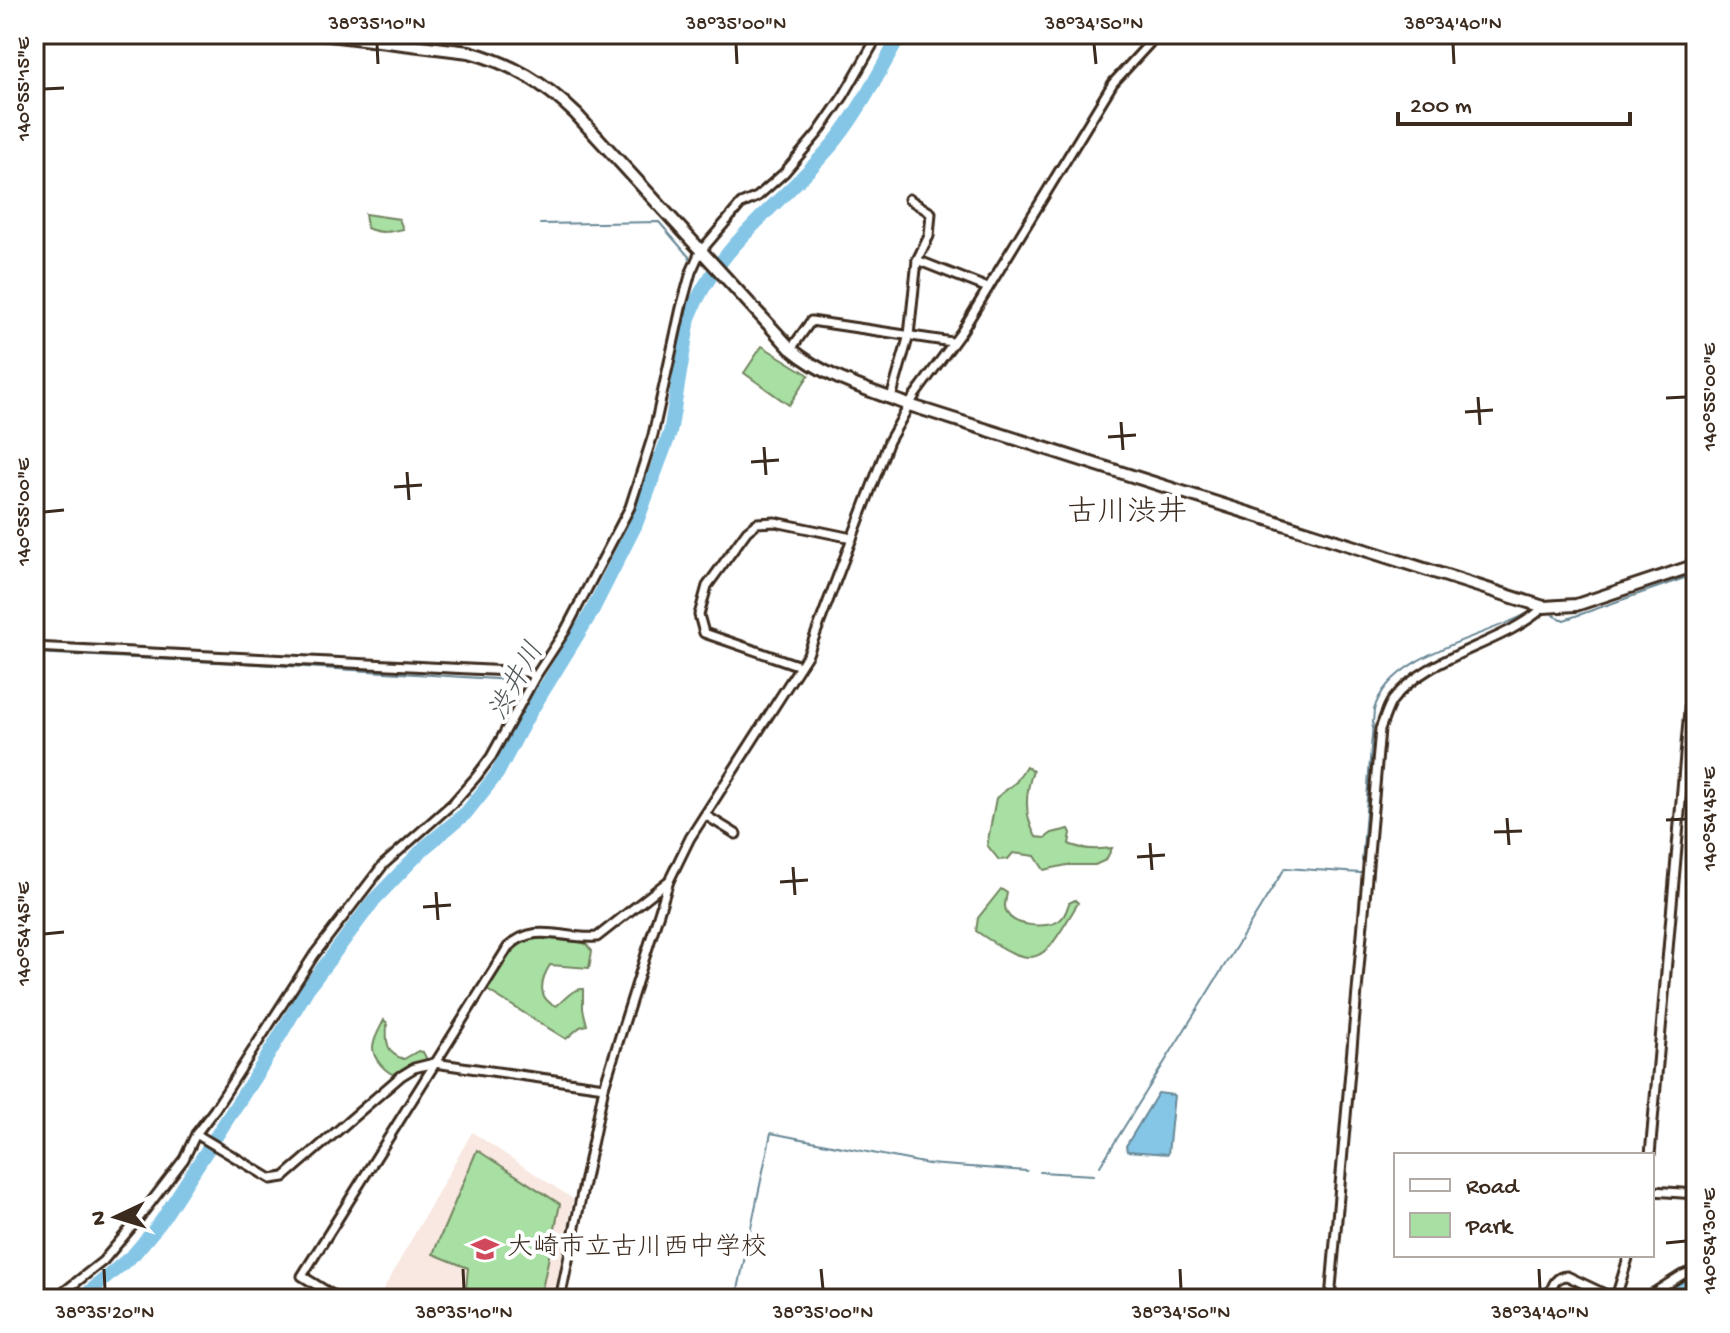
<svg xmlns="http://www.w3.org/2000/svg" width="1730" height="1333" viewBox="0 0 1730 1333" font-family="'Gochi Hand','Klee One',sans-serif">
	<rect width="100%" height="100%" fill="#fff"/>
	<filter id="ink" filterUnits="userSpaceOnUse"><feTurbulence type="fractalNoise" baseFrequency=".0125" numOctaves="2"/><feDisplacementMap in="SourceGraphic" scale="16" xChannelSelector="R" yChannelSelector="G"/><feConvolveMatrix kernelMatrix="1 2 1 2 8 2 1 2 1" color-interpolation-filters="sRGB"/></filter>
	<g filter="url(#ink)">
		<polygon fill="#f8e8e1" points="472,1132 573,1199 553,1299 378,1299"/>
		<g fill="#a8dfa3" stroke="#728460" stroke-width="2">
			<path d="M365 214 399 219 403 229C390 232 380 234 367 228Z"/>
			<polygon points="762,346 809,375 789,405 744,373"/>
			<path d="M1026 766 1033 771C1025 793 1024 816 1036 837L1045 838 1052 833 1069 829 1071 833 1069 844C1082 850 1097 850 1112 848L1106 860 1095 865H1067L1044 870 1035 856 1013 853 1008 859 999 860 987 845 996 798 1016 782Z"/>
			<path d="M1001 889 1007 893C1006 900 1003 906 1007 913 1014 927 1049 929 1060 920 1066 915 1067 909 1069 903L1075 900 1078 903C1042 963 1039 974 976 931L978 918Z"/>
			<path d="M530 937 579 942 586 944 592 951 589 968 550 965C541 979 536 998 556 1006 565 1000 572 988 583 989V1009L587 1025 580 1027 566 1039 487 990C499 970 510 949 530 937Z"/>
			<path d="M384 1020 387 1023C386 1039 385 1054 404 1059L418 1051 423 1052 428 1062 398 1076C387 1074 372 1059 373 1046 374 1038 380 1028 384 1020Z"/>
			<polygon points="477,1150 560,1204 540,1299 465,1299 468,1268 433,1254"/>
		</g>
		<polygon fill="#85c6e6" stroke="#678896" stroke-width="2" points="1158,1093 1174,1095 1168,1154 1127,1151 1126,1146"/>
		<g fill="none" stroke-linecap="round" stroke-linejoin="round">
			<g stroke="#678896" stroke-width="2">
				<polyline points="540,224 659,222 690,258"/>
				<polyline points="713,260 728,253"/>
				<polyline points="1553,615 1564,620 1696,574"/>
				<polyline points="34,653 234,663"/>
				<polyline points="243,663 526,681"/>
				<polyline points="535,685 544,689"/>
				<path d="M1362 861 1374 710C1389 653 1483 638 1528 613"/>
				<polyline points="1100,1166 1285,868 1361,873"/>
				<polyline points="1040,1172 1094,1175"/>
				<polyline points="736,1299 771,1133 928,1164 1027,1171"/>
			</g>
			<g stroke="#85c6e6" stroke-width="14">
				<path d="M81 1299 134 1254 160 1223 263 1064 308 988 374 900 424 848 466 813 497 774 526 719 591 613 636 524 670 433 689 318C717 243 789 199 837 139 862 107 881 69 901 34"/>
				<polyline points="1668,1299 1696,1280"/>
			</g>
			<g stroke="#3b2a1e" stroke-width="13">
				<g id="street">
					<polyline points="917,260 988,288"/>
					<polyline points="791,349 811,321 952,342"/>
					<polyline points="891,398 909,335 917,260 929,236 931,213 909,199"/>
					<polyline points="34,647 527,672 535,677 565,631 630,507 653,435 681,308 691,272 700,252 741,204 757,197 784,173 818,133 844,95 879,34"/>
					<polyline points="800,666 704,633 699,615 707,586 747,531 757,523 775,522 852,538"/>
					<polyline points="705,815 736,834"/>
					<polyline points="196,1134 271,1179 284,1177 401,1076 414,1068 434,1063 604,1087"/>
					<polyline points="1650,1155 1696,630"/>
					<polyline points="1652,1191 1696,1194"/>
					<polyline points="55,1299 103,1261 135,1223 184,1159 196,1134 215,1109 314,955 383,865 453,803 476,777 491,757 535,677"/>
					<path d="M339 1299 302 1276 508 947C536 921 563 940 597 937L667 882"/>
					<polyline points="560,1299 604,1087 669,881 690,838 808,654 889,441 915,395 962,331 1113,83 1158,34"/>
					<path d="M1330 1299 1380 729C1384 720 1387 708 1392 701 1426 655 1503 645 1544 607"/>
					<path d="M1548 1299C1552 1288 1554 1276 1567 1276L1607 1295 1617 1294 1629 1255"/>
					<polyline points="1644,1299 1682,1275 1696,1270"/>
				</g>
			</g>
			<g stroke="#3b2a1e" stroke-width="16">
				<path id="secondary" d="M321 34 469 52C513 64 544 83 576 114L791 349C826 378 867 389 909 405L1544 607 1576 605 1696 565"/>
			</g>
			<use href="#street" stroke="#fff" stroke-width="7"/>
			<use href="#secondary" stroke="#fff" stroke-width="10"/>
		</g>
	</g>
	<path fill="none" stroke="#3b2a1e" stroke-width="3" d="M377 44 378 64M736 44 737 64M1094 44 1096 64M1453 44 1454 64M44 89 64 88M1478 397 1480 425M1666 398 1686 397M1465 412 1493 410M1121 422 1123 450M1108 437 1136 435M764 447 766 475M751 462 779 460M407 472 409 500M394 487 422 485M44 512 64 510M1507 818 1509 845M1666 820 1686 819M1494 832 1522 831M1150 843 1152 870M1137 857 1165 855M793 867 795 895M780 882 808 880M436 892 438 920M423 907 451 905M44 934 64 932M1666 1243 1686 1241M104 1269 105 1289M463 1269 464 1289M821 1269 823 1289M1180 1269 1181 1289M1539 1269 1540 1289"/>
	<defs>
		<g id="school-bare" transform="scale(2.16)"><path d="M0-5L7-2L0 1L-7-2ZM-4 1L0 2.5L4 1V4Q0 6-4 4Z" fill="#d1495b" stroke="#fff" stroke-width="2.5" paint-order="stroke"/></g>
	</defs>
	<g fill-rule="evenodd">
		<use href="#school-bare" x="485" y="1249"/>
	</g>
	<g text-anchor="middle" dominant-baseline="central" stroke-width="8" stroke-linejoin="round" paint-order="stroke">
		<g font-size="26" fill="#3b2a1e" stroke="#fff" text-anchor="start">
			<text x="507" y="1249">大崎市立古川西中学校</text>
		</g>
		<g font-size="28" font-style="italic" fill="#51595a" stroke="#fff">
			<text transform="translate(518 682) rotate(-61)">渋井川</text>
		</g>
		<g font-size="30" fill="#3b2a1e" stroke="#fff">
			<text x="1127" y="514">古川渋井</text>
		</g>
	</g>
	<rect width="1730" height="1333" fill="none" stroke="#fff" stroke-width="88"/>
	<rect x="1394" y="1153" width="260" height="104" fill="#ffffff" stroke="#b1aaa5" stroke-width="2"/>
	<rect x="1410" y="1179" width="40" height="12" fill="#ffffff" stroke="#b1aaa5" stroke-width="2"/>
	<text x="1466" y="1193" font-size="24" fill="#3b2a1e">Road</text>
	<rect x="1410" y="1213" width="40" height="24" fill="#a8dfa3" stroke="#b1aaa5" stroke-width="2"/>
	<text x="1466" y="1233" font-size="24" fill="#3b2a1e">Park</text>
	<g transform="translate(116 1217) rotate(266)" stroke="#ffffff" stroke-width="6" paint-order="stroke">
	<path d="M0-6L14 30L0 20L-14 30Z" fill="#3b2a1e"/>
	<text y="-12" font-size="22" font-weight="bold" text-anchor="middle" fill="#3b2a1e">N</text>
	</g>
	<path d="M1398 112v12h232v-12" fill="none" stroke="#3b2a1e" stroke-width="4"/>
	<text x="1410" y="112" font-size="24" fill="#3b2a1e" stroke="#ffffff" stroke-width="6" paint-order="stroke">200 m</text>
	<rect x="44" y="44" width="1642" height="1245" fill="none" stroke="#3b2a1e" stroke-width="3"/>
	<g font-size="20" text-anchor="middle" fill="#3b2a1e">
		<text x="377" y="29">38°35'10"N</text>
		<text x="736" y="29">38°35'00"N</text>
		<text x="1094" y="29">38°34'50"N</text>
		<text x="1453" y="29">38°34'40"N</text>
		<text transform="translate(22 89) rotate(-90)" y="7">140°55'15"E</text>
		<text transform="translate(1708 397) rotate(-90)" y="7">140°55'00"E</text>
		<text transform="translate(22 512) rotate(-90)" y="7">140°55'00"E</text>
		<text transform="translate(1708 819) rotate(-90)" y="7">140°54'45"E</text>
		<text transform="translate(22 934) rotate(-90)" y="7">140°54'45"E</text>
		<text transform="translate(1708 1241) rotate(-90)" y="7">140°54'30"E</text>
		<text x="105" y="1318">38°35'20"N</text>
		<text x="464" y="1318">38°35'10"N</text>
		<text x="823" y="1318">38°35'00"N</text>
		<text x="1181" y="1318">38°34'50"N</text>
		<text x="1540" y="1318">38°34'40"N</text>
	</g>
</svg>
